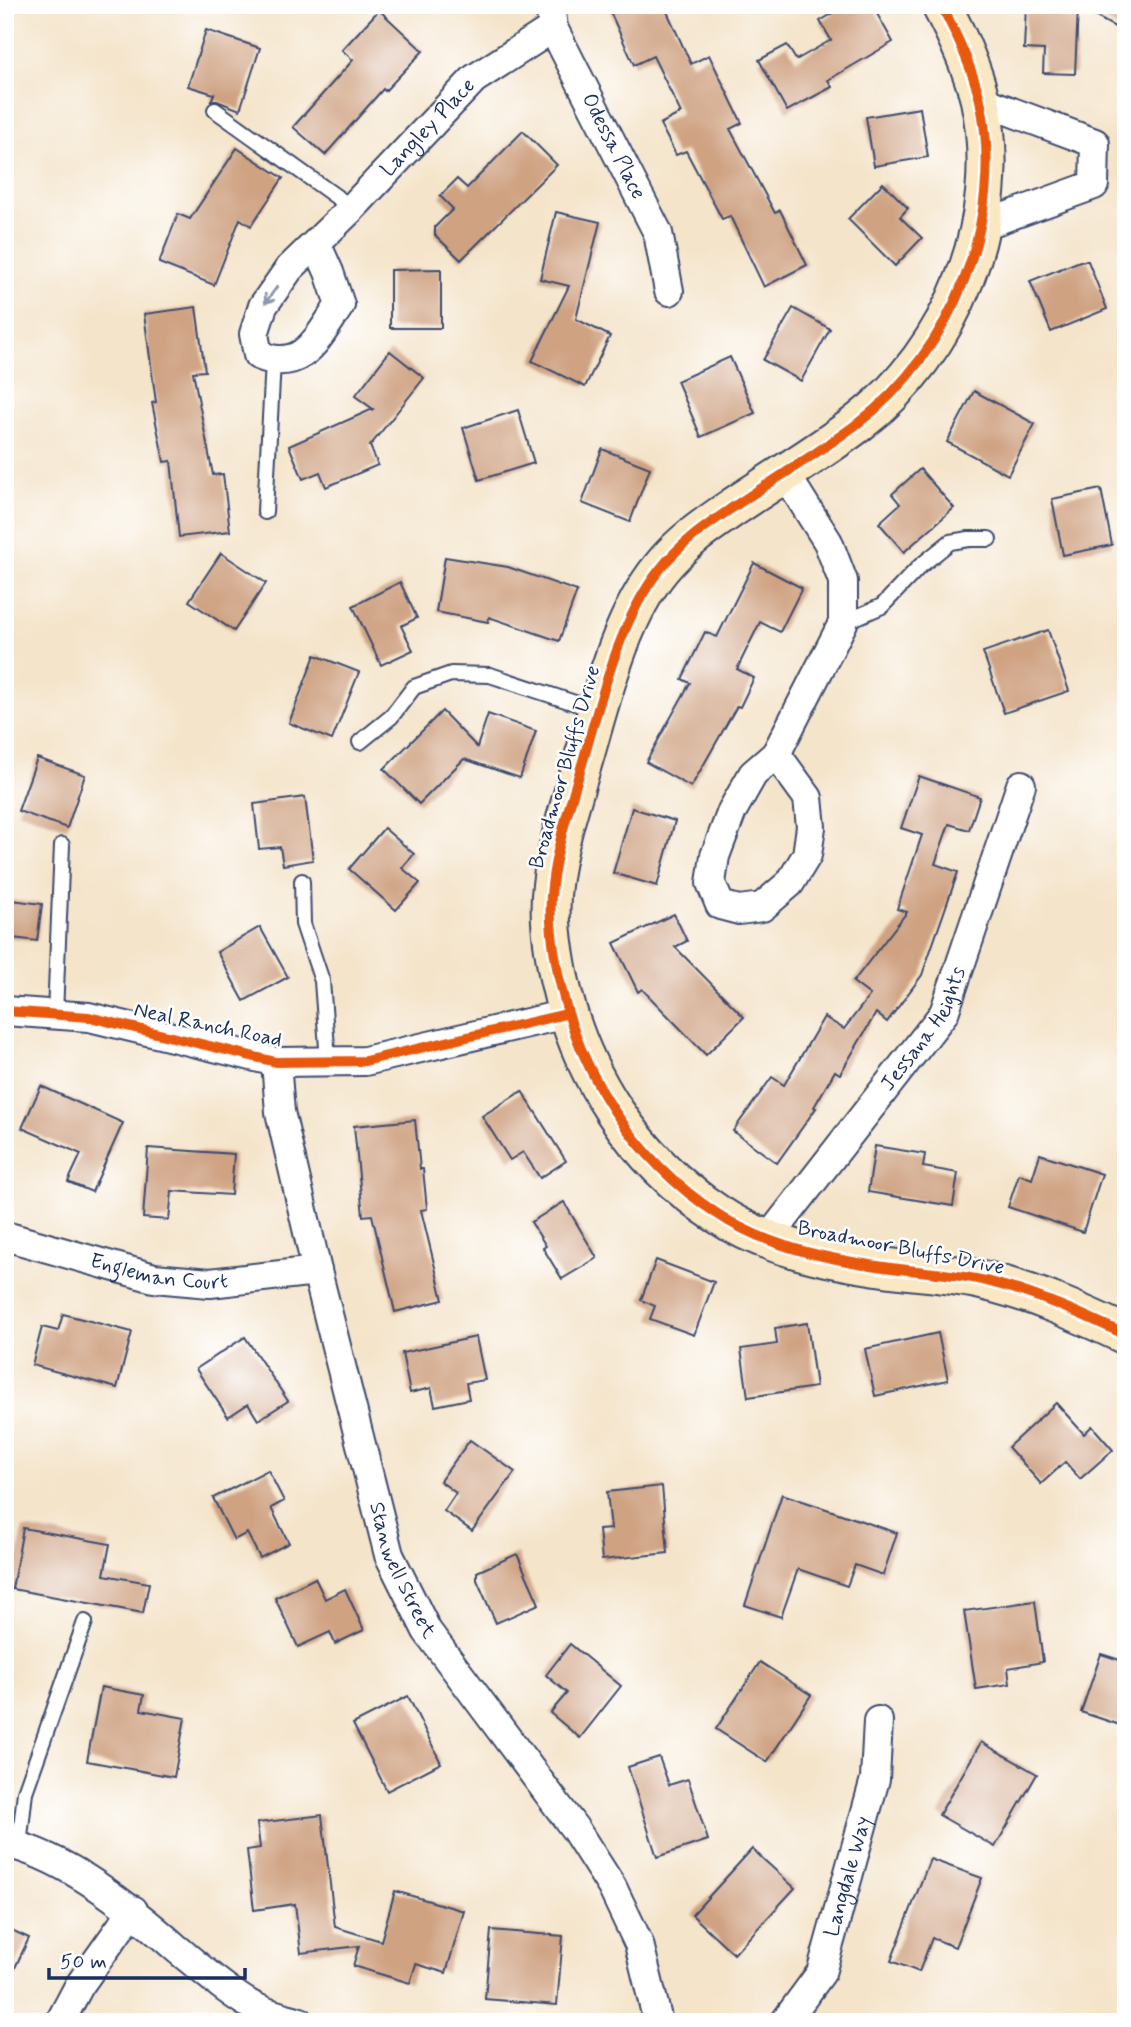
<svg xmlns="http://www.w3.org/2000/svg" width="1131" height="2027" viewBox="0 0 1131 2027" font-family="Mynerve,sans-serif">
	<rect width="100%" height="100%" fill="#fff"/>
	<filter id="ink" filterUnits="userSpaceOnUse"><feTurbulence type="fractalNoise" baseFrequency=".0143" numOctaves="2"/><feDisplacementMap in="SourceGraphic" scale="14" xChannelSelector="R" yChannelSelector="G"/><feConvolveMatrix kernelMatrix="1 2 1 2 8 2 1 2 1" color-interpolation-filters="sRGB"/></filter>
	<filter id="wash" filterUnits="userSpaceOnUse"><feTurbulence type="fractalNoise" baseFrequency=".00686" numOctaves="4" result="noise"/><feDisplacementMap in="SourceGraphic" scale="28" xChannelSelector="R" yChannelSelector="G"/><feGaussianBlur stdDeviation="1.57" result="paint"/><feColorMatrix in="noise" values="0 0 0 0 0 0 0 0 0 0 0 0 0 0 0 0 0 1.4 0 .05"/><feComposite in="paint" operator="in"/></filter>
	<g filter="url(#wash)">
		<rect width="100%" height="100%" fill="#f4e4ca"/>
		<g id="blocks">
			<g fill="#cfa282">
				<polygon points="607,5 664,5 691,64 709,55 742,123 730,129 775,213 780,210 807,265 764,287 730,216 722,219 686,151 676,155 660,124 681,113 653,56 634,65"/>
				<polygon points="847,5 872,5 893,42 828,80 832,87 787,111 759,60 787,45 796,60 831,40 820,21"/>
				<polygon points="1026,5 1126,5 1126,33 1078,7 1075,74 1043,73 1044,50 1024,49"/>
				<polygon points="379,10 423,51 385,91 383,89 325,155 293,127 353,60 342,50"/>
				<polygon points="206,30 260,48 240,110 217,101 211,101 214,94 188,86"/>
				<polygon points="920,108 928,157 874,166 866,117"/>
				<polygon points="523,131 557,165 461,260 435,235 435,227 453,209 440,196 457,179 467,188"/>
				<polygon points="237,148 283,178 251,226 240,219 214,285 159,263 178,214 190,219"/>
				<polygon points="883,183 908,208 900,217 922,238 895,266 848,219"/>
				<polygon points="556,212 600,222 576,319 610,336 585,387 532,361 569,286 540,279"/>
				<polygon points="1080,261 1088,261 1107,309 1051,332 1030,281"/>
				<polygon points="441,269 441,328 390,328 390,270"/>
				<polygon points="196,307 205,371 193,372 213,475 223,474 230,531 179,537 171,461 164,462 152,403 156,402 144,314"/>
				<polygon points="793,308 830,329 801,381 763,360"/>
				<polygon points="390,351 424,378 370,446 378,465 326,487 320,472 303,479 289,446 373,409 355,396"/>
				<polygon points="730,357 755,413 701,437 677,381"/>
				<polygon points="974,391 1035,424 1008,475 947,442"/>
				<polygon points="518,410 534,463 479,480 463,428"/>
				<polygon points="602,449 650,468 630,522 582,503"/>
				<polygon points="920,469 954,508 904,552 879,523 900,504 892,494"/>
				<polygon points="1101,489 1112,545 1063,555 1052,499"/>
				<polygon points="221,553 266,583 234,631 189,601"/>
				<polygon points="445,557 508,567 577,591 559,641 489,617 488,622 436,612"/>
				<polygon points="754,563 802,588 780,632 760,622 737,669 754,678 740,707 737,706 691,787 646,762 690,683 682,679 705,632 717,637"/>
				<polygon points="400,582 417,618 401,626 413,650 381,665 353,606"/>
				<polygon points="1048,630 1069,691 1004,713 983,652"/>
				<polygon points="315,655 359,672 332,740 289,723"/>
				<polygon points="442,711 477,747 488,714 536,731 520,778 464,759 419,804 384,769"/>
				<polygon points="37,758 85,775 67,828 18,811"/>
				<polygon points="919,776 980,797 969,830 949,824 935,864 958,872 922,975 887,1022 876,1013 840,1074 835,1071 814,1107 816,1108 777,1163 733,1131 772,1077 784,1085 824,1017 844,1029 870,995 853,982 907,912 897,909 922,835 901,828"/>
				<polygon points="305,797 313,860 283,865 280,847 259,849 254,804"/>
				<polygon points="632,808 675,821 657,886 613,873"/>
				<polygon points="384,828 414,854 402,868 420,883 396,910 349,869"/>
				<polygon points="5,899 42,904 37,941 5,937"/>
				<polygon points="674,914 687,941 675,947 744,1017 706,1055 642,989 638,992 614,943"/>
				<polygon points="260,927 288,977 244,1001 217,952"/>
				<polygon points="41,1086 123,1123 92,1192 68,1182 81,1154 22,1128"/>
				<polygon points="522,1091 566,1161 540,1178 523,1152 510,1160 482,1116"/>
				<polygon points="415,1120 420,1169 423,1169 427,1209 421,1210 443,1300 395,1312 372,1215 363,1216 354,1126"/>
				<polygon points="875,1146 925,1154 923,1167 958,1173 953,1206 868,1192"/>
				<polygon points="148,1148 234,1154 231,1195 172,1191 169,1220 143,1218"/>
				<polygon points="1040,1154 1102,1174 1083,1232 1008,1207 1019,1174 1032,1179"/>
				<polygon points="564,1202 597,1258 562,1279 543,1248 546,1246 531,1222"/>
				<polygon points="656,1260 714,1282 694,1335 650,1319 655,1306 641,1300"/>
				<polygon points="63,1314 132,1332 117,1388 32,1365 42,1327 58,1331"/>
				<polygon points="807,1323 816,1387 748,1397 741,1349 777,1344 775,1328"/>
				<polygon points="938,1333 948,1380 875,1396 865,1349"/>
				<polygon points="245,1337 288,1401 258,1420 248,1404 228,1417 196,1369"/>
				<polygon points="476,1337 485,1380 466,1383 469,1399 435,1406 431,1388 410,1393 402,1353"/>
				<polygon points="1056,1403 1084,1434 1092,1426 1113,1450 1080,1479 1065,1462 1041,1484 1008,1447"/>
				<polygon points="470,1440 515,1472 472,1531 444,1511 456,1493 440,1481"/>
				<polygon points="268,1470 284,1501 271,1508 289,1543 260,1558 247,1533 234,1540 213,1498"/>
				<polygon points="662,1486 668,1553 602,1560 599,1530 611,1529 607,1492"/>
				<polygon points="782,1494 897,1533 883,1575 855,1565 847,1586 798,1569 781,1617 745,1605"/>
				<polygon points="23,1528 110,1544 104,1575 149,1583 143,1613 12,1589"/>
				<polygon points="517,1554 539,1604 496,1623 477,1580 477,1572"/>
				<polygon points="315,1578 325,1599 345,1589 364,1630 335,1644 330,1632 298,1647 275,1598"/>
				<polygon points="1035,1601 1043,1662 1008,1668 1010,1684 976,1689 964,1611"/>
				<polygon points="570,1644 621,1686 580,1738 550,1713 567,1693 546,1675"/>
				<polygon points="1101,1654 1126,1662 1126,1727 1081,1712"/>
				<polygon points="760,1662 811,1695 767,1762 716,1729"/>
				<polygon points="101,1687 144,1695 141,1710 185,1718 174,1777 87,1761"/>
				<polygon points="408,1696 441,1763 387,1791 353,1724"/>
				<polygon points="981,1742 1037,1774 995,1847 939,1815"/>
				<polygon points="659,1757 669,1785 688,1779 708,1840 657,1857 628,1767"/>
				<polygon points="322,1815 335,1927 381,1941 395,1891 464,1911 446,1973 416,1964 410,1983 353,1966 359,1946 301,1953 295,1904 254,1910 247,1850 260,1848 257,1823"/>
				<polygon points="752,1849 795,1888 734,1954 692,1915"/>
				<polygon points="930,1859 982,1878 955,1947 932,1938 919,1972 891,1961"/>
				<polygon points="5,1927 29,1938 5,1989"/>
				<polygon points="491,1930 563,1936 557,2005 485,1999"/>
			</g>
		</g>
	</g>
	<g filter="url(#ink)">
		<use href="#blocks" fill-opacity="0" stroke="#3c4a6e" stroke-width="2"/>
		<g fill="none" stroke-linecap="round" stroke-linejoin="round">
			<g stroke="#3c4a6e" stroke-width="18">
				<g id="lane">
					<polyline points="215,110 352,208"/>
					<polyline points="265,512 273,361"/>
					<polyline points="843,623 882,606 919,567 950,542 969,539 989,539"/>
					<polyline points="360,742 391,717 414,687 451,674 490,675 596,710"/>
					<polyline points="302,881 303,924 322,981 328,1061"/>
					<polyline points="55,1014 62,845"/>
					<polyline points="19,1846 25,1792 85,1622"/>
				</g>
			</g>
			<g stroke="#3c4a6e" stroke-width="32">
				<g id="street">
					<path id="s1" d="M550 5 553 28 658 233 669 291"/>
					<polyline points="980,100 1095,143 1094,185 981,226"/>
					<path id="s2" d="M316 243 329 272 340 305C318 337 303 374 258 355L254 334 263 306 289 269 352 208 474 79 553 28"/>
					<polygon points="776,754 808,798 811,827 807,855 790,883 762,907 739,910 720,905 711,883 715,856 732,811 753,774"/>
					<polyline points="776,754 843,623 843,581 828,542 784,472"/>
					<polyline points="5,1011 89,1017 276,1062 365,1061 566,1014"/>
					<path id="s3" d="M276 1062 280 1112 317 1271 389 1555 427 1631 575 1829 612 1887 639 1944 658 2022"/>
					<path id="s4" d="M5 1236 154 1278 210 1283 317 1271"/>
					<path id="s5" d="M767 1240 944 1013 1021 785"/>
					<path d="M5 1843C66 1856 132 1909 177 1949 198 1966 235 1999 259 2009 272 2015 287 2018 300 2022"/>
					<polyline points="60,2022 79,1986 133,1910"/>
					<path id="s6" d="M785 2022 821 1973 875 1779 878 1721"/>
				</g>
			</g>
			<g stroke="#3c4a6e" stroke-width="42">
				<path id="secondary" d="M941 5C957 35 972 67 980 100 1006 220 953 351 857 424 817 454 773 480 732 508 706 526 681 543 661 568 624 613 605 684 589 740 577 784 557 840 552 885 548 916 553 947 559 978 579 1073 634 1159 716 1213 764 1246 827 1259 884 1267 918 1272 953 1273 986 1281 1035 1293 1080 1313 1126 1335"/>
			</g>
			<use href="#lane" stroke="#fff" stroke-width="14"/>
			<use href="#street" stroke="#fff" stroke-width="28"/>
			<use href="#secondary" stroke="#fae7c3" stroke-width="38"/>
			<g stroke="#fff" stroke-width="15">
				<g id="cycleway">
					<path d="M941 5C957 35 972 67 980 100 1006 220 953 351 857 424 817 454 773 480 732 508 706 526 681 543 661 568 624 613 605 684 589 740 577 784 557 840 552 885 548 916 553 947 559 978 579 1073 634 1159 716 1213 764 1246 827 1259 884 1267 918 1272 953 1273 986 1281 1035 1293 1080 1313 1126 1335"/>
					<polyline points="5,1011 89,1017 276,1062 365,1061 566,1014"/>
				</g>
			</g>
			<use href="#cycleway" stroke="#e8590c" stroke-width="10"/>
		</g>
		<defs><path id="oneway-shaft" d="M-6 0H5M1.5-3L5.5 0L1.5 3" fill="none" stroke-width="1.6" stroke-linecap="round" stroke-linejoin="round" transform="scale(1.75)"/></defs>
		<use stroke="#8d97ae" href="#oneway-shaft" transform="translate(271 295) rotate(126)"/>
	</g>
	<g text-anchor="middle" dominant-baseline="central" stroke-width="5" stroke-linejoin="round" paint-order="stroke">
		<g font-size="21" fill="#1b2f5e" stroke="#fff">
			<text stroke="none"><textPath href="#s2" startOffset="469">Langley Place</textPath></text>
			<text stroke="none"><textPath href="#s1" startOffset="156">Odessa Place</textPath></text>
			<text transform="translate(565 767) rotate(-74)">Broadmoor Bluffs Drive</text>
			<text transform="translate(208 1025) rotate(12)">Neal Ranch Road</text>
			<text stroke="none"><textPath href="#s5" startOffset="264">Jessana Heights</textPath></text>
			<text transform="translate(901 1248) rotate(11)">Broadmoor Bluffs Drive</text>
			<text stroke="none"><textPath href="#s4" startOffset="159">Engleman Court</textPath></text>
			<text stroke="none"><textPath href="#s3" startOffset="525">Stanwell Street</textPath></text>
			<text stroke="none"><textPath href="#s6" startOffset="161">Langdale Way</textPath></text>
		</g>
	</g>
	<rect width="1131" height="2027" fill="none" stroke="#fff" stroke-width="28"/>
	<path d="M49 1968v10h196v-10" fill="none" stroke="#1b2f5e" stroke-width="3.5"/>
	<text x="60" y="1968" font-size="21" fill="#1b2f5e" stroke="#ffffff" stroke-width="5" paint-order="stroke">50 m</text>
</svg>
